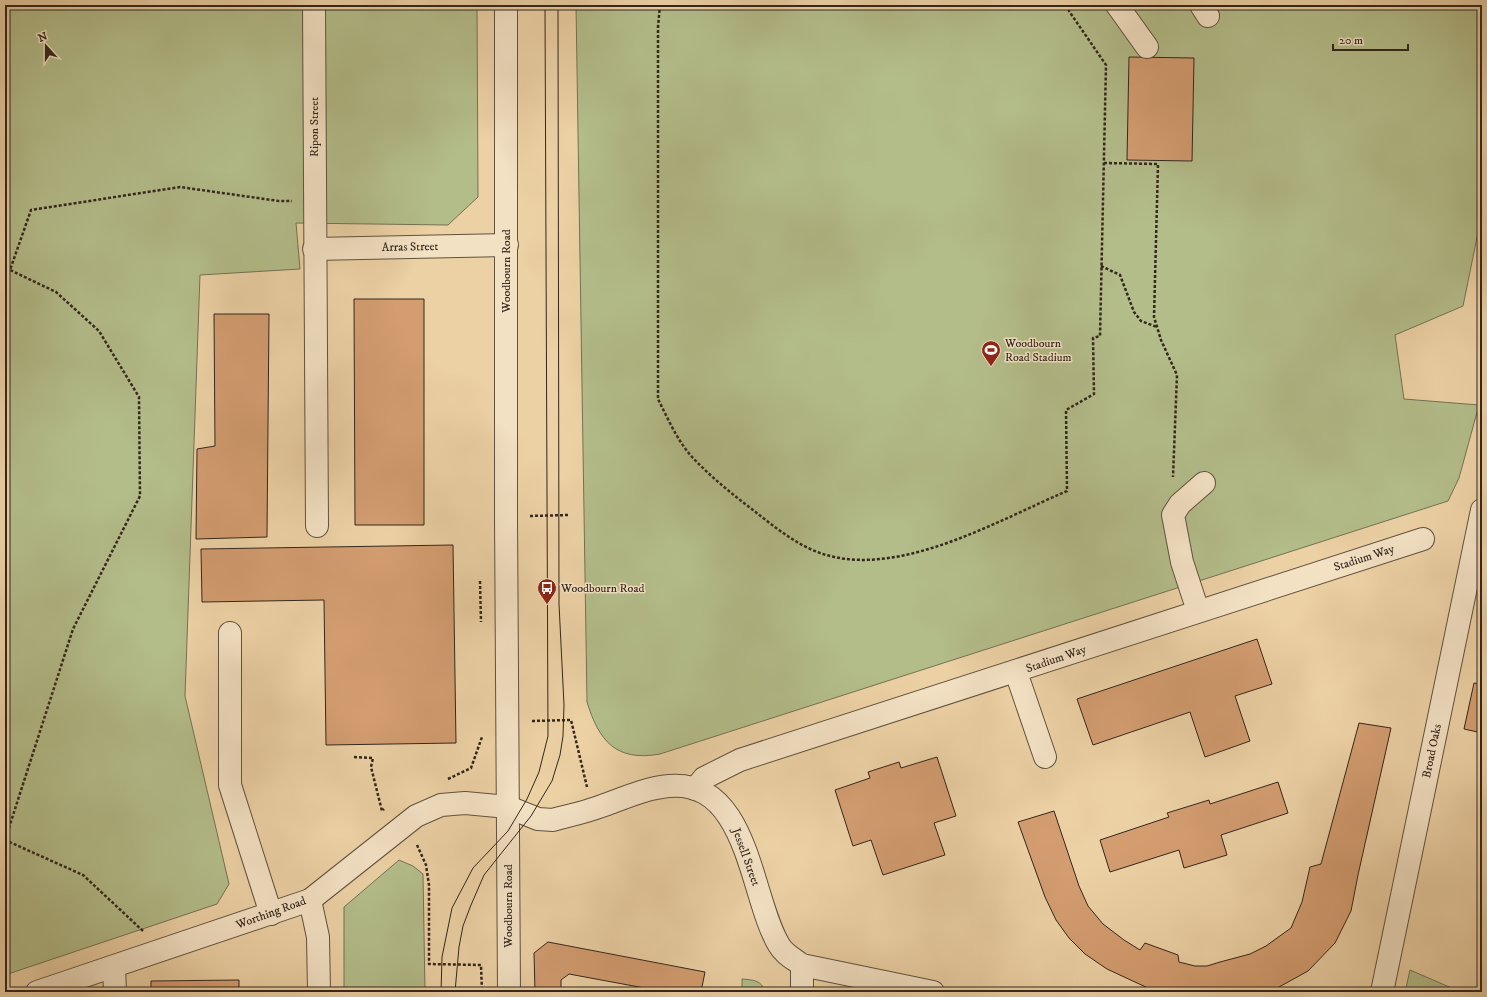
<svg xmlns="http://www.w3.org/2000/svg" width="1487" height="997" viewBox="0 0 1487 997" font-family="'IM FELL DW Pica',serif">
	<rect width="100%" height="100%" fill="#ecd1a5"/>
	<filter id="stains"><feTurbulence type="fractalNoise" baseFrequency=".005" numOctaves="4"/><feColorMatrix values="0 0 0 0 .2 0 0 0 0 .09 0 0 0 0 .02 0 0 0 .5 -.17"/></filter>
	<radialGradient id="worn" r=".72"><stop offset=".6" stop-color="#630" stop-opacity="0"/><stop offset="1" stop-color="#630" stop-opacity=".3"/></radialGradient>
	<g fill="#b3bd8a" stroke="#737254">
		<polygon points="5,5 477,5 478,197 448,225 296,223 300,269 200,275 185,696 229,884 217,904 5,975"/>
		<path d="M576 5H1482V213L1463 306 1395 335 1404 399 1479 405 1459 478 1448 501 660 754C616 762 599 741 587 702Z"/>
		<polygon points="399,860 413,866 423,874 425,992 344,992 344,907"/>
		<polygon points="1410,970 1461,992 1405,992"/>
		<path d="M742 979C753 980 762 980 765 992H746L742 989Z"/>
	</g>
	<g fill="#d39d70" stroke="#33261d">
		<polygon points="1129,57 1194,58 1192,161 1127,160"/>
		<polygon points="354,299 424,299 424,525 355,525"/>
		<polygon points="214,314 269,314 267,537 196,539 197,449 215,446"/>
		<polygon points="453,545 456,743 326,745 324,600 202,602 201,549"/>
		<polygon points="1257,639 1272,684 1235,696 1250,741 1205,757 1190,712 1093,745 1077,699"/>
		<polygon points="1474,683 1482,684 1482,733 1464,729"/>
		<polygon points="1359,723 1391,728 1358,875 1351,911 1335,943 1308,971 1270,992 1153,992 1150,989 1107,969 1085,954 1069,938 1056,920 1045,897 1018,822 1054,811 1079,886 1088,906 1103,924 1124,940 1140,950 1145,943 1178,955 1179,962 1195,966 1207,966 1220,962 1250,954 1266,946 1291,928 1302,902 1310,867 1321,864"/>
		<polygon points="937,757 956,816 934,823 945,855 883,875 871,840 853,846 835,790 870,778 868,772 899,762 901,768"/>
		<polygon points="1278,782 1288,813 1221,835 1227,855 1184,868 1179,850 1110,872 1100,840 1169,817 1167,813 1209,800 1210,804"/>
		<polygon points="548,942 705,972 701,992 666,992 569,974 561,980 561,992 535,992 534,953"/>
		<polygon points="239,980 239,992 151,992 151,981"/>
	</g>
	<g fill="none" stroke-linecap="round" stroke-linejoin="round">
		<g stroke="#61513f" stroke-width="24">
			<g id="minor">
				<polyline points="314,5 317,526"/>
				<polyline points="506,5 506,516 509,992"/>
				<polyline points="1117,5 1147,47"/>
				<polyline points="1201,5 1208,16"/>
				<polyline points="314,249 507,245"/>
				<polyline points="1198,611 1182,562 1173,515 1180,504 1204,483"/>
				<polyline points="230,633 230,785 271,914"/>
				<polyline points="1016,672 1045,757"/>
				<polyline points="695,789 704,778 740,760 1423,539"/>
				<polyline points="310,900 318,937 319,992"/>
				<polyline points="114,967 115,992"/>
				<path d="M37 992 310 900 416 816 441 805 465 803 508 807 538 819 553 820C567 816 582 813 596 808 620 800 644 788 669 786 749 779 750 897 779 945 784 954 794 959 802 965L933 992"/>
				<polyline points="802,992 802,965"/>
				<polyline points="1382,992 1482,510"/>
			</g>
		</g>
		<g stroke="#33261d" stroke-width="2.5" stroke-dasharray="3 2" stroke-linecap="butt">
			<path d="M660 5 658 27V399C668 419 678 442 693 458 711 477 732 494 753 510 776 528 801 549 830 556 905 575 999 520 1067 491L1066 410 1094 394 1093 338 1100 336 1106 65 1069 11V5"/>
			<polyline points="1104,163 1158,164 1154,317 1161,340 1177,375 1173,477"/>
			<polyline points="1101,266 1120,275 1134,312 1141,321 1157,327"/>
			<polyline points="530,516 568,515"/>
			<polyline points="480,581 481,622"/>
			<polyline points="532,721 571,720 587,787"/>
			<polyline points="354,757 373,758 371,767 382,811 384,809"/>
			<polyline points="448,779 471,768 482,737"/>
			<polyline points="417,845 426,865 429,885 429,964 481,965 482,992"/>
			<polyline points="143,931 83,875 5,840 73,629 140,496 139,397 99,331 56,292 10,270 31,210 180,187 279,201 292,201"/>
		</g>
		<use href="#minor" stroke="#f3e1c4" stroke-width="22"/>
		<g stroke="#33261d" stroke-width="1">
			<polyline points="441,992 442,957 452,908 473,868 508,831 527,799 539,772 548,736 545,5"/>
			<polyline points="455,992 459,947 463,926 471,905 484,875 531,816 552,781 560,755 563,736 564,705 559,604 558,5"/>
		</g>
	</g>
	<defs>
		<g id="stadium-pin" transform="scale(1)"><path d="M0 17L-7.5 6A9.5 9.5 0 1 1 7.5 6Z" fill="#8f2418" stroke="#f3e1c4"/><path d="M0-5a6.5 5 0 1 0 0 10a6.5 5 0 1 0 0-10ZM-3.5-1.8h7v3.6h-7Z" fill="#fff"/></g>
		<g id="bus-pin" transform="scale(1)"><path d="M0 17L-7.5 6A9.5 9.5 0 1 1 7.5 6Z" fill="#8f2418" stroke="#f3e1c4"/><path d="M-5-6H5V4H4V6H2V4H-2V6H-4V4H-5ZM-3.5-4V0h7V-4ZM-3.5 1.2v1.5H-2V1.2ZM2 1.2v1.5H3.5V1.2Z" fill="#fff"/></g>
	</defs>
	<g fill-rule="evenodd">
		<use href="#stadium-pin" x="991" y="350"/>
		<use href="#bus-pin" x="547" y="588"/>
	</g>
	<g text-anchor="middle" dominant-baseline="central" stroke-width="3" stroke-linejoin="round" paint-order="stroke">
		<g font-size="12" fill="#33261d" stroke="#f3e1c4">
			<text transform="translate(314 127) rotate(-90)">Ripon Street</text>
			<text transform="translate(410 247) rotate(-1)">Arras Street</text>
			<text transform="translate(506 271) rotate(-90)">Woodbourn Road</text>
			<text transform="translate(1364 558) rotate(-18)">Stadium Way</text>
			<text transform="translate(1056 659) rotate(-19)">Stadium Way</text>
			<text transform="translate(1432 751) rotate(-78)">Broad Oaks</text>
			<text transform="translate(746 857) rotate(70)">Jessell Street</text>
			<text transform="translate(508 906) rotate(-90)">Woodbourn Road</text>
			<text transform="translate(271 913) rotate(-20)">Worthing Road</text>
		</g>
		<g font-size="12" fill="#33261d" stroke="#f3e1c4" text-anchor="start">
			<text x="1005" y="343">Woodbourn<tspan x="1005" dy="14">Road Stadium</tspan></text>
			<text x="561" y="588">Woodbourn Road</text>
		</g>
	</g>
	<rect width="1487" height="997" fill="none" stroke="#ecd1a5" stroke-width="20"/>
	<rect x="6" y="6" width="1475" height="985" fill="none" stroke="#33261d" stroke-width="2"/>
	<rect x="10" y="10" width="1467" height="977" fill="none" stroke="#33261d"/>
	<g transform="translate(46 46) rotate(339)" stroke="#f3e1c4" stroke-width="3" paint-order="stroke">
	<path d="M0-3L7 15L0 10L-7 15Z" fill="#33261d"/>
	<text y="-6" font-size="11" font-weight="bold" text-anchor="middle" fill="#33261d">N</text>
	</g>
	<path d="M1333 44v6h75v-6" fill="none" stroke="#33261d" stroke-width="2"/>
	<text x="1339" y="44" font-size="12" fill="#33261d" stroke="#f3e1c4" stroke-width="3" paint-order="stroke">20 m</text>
	<rect width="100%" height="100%" filter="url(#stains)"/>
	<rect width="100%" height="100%" fill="url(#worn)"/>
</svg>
